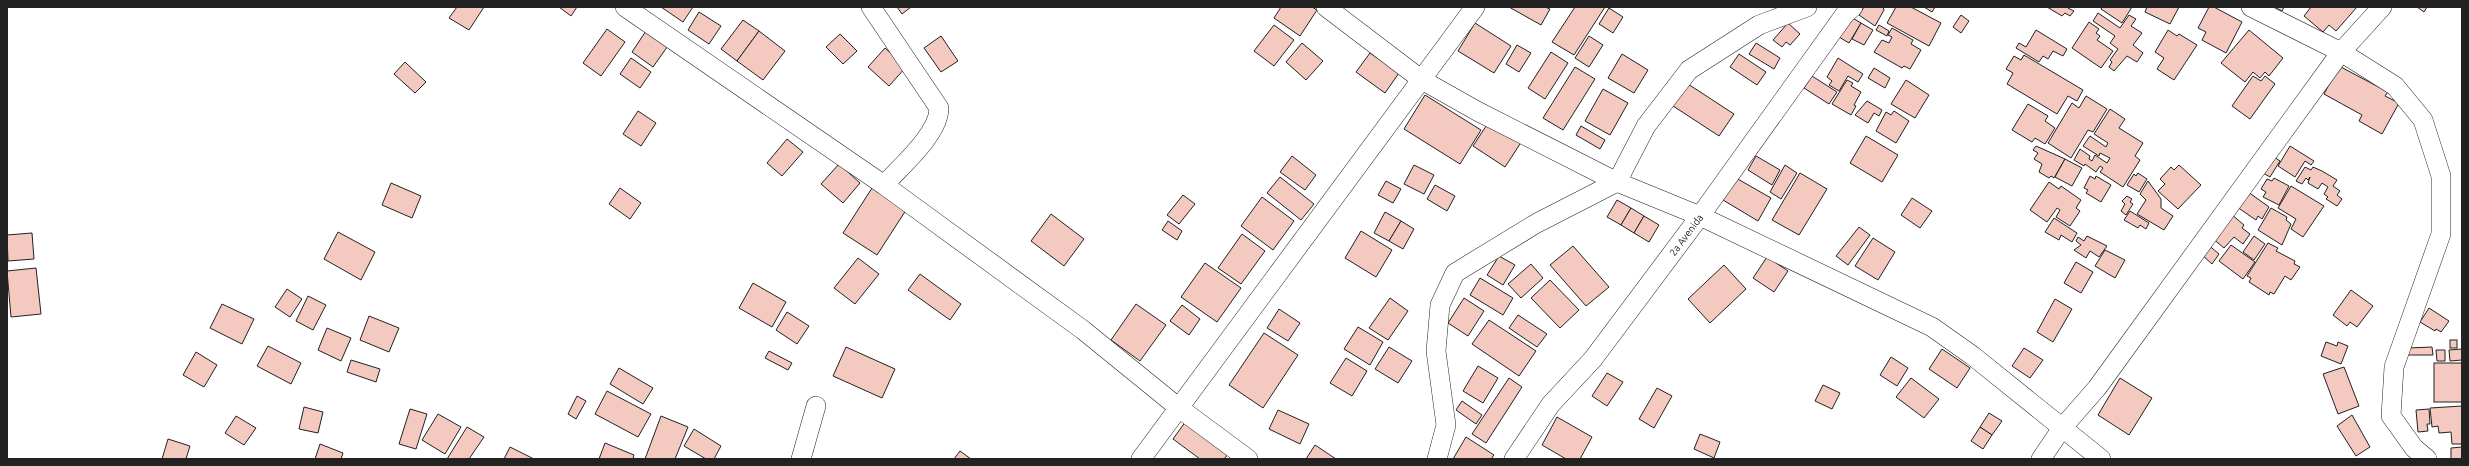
<svg xmlns="http://www.w3.org/2000/svg" width="2469" height="466" viewBox="0 0 2469 466" font-family="Ubuntu,sans-serif">
	<rect width="100%" height="100%" fill="#fff"/>
	<g fill="#f3c9c0" stroke="#222">
		<polygon points="457,7 484,7 469,30 449,18"/>
		<polygon points="559,7 577,7 571,16"/>
		<polygon points="661,7 693,7 683,22"/>
		<polygon points="897,7 911,7 902,14"/>
		<polygon points="1281,7 1312,7 1317,10 1300,36 1274,18"/>
		<polygon points="1509,7 1545,7 1550,9 1541,25"/>
		<polygon points="1575,7 1605,7 1574,55 1552,42"/>
		<polygon points="1864,7 1883,7 1884,10 1875,26 1859,15"/>
		<polygon points="1896,7 1911,7 1941,23 1929,46 1887,23"/>
		<polygon points="1924,7 1935,7 1932,12"/>
		<polygon points="2047,7 2070,7 2068,8 2074,11 2070,16 2065,13 2062,16"/>
		<polygon points="2102,7 2132,7 2122,23 2101,9"/>
		<polygon points="2147,7 2179,7 2170,24 2145,12"/>
		<polygon points="2209,7 2214,7 2242,22 2226,53 2202,40 2206,32 2198,28"/>
		<polygon points="2274,7 2284,7 2282,11"/>
		<polygon points="2311,7 2357,7 2336,31 2329,25 2323,32 2304,16"/>
		<polygon points="2417,7 2427,7 2424,12"/>
		<polygon points="1609,8 1623,17 1613,33 1599,24"/>
		<polygon points="699,12 721,26 709,44 688,30"/>
		<polygon points="2098,13 2120,28 2129,15 2136,19 2131,26 2142,33 2133,45 2143,53 2137,62 2127,56 2114,71 2109,67 2112,62 2110,60 2118,49 2110,43 2115,36 2093,21"/>
		<polygon points="1846,14 1861,23 1849,43 1834,34"/>
		<polygon points="1961,15 1969,21 1961,33 1953,27"/>
		<polygon points="743,20 759,31 737,61 721,49"/>
		<polygon points="2089,22 2099,29 2096,33 2100,36 2097,40 2113,51 2101,68 2072,48"/>
		<polygon points="1475,23 1511,46 1494,73 1458,51"/>
		<polygon points="1788,23 1800,34 1790,45 1786,42 1782,47 1773,40"/>
		<polygon points="1861,23 1873,30 1864,45 1852,39"/>
		<polygon points="1274,25 1294,40 1274,66 1254,51"/>
		<polygon points="1879,25 1889,31 1887,36 1876,30"/>
		<polygon points="648,28 670,43 653,67 632,52"/>
		<polygon points="1892,28 1913,40 1911,44 1921,50 1910,69 1904,66 1902,68 1874,52 1882,40 1889,43 1892,37 1888,35"/>
		<polygon points="607,29 625,42 601,76 583,63"/>
		<polygon points="2036,30 2067,49 2063,56 2053,51 2048,59 2043,56 2039,62 2016,48 2019,43 2026,47"/>
		<polygon points="2168,30 2177,36 2179,34 2197,45 2174,80 2157,69 2164,58 2155,52"/>
		<polygon points="2249,30 2283,58 2269,76 2265,72 2260,78 2253,72 2245,82 2221,63"/>
		<polygon points="759,31 785,51 763,80 737,61"/>
		<polygon points="840,34 857,51 843,64 826,47"/>
		<polygon points="941,36 958,61 941,72 924,48"/>
		<polygon points="1589,36 1603,45 1589,67 1575,58"/>
		<polygon points="1302,43 1323,61 1306,80 1286,62"/>
		<polygon points="1756,43 1780,58 1774,69 1749,54"/>
		<polygon points="1517,45 1531,53 1519,72 1506,64"/>
		<polygon points="885,48 906,67 889,86 868,67"/>
		<polygon points="1551,52 1568,63 1545,99 1528,88"/>
		<polygon points="1370,53 1399,73 1385,93 1356,72"/>
		<polygon points="1622,54 1648,70 1634,93 1608,78"/>
		<polygon points="1739,54 1766,72 1757,85 1730,67"/>
		<polygon points="2024,55 2083,90 2077,101 2068,96 2057,114 2007,84 2013,73 2006,69 2014,56 2021,60"/>
		<polygon points="631,58 651,72 640,88 620,74"/>
		<polygon points="1838,58 1863,74 1858,82 1848,76 1839,91 1829,85 1832,81 1827,77"/>
		<polygon points="405,62 426,82 415,93 394,74"/>
		<polygon points="2339,66 2388,92 2385,96 2399,103 2382,134 2359,121 2362,115 2324,94"/>
		<polygon points="1575,67 1595,79 1563,130 1543,118"/>
		<polygon points="1874,68 1890,78 1885,88 1868,78"/>
		<polygon points="1812,76 1837,92 1829,104 1804,88"/>
		<polygon points="2253,76 2261,81 2265,76 2275,84 2250,119 2232,106"/>
		<polygon points="1847,80 1853,83 1851,86 1861,92 1854,105 1856,106 1851,115 1832,104"/>
		<polygon points="1906,80 1929,95 1915,118 1891,104"/>
		<polygon points="1688,84 1734,114 1719,136 1667,102"/>
		<polygon points="1603,89 1628,103 1610,135 1585,121"/>
		<polygon points="1425,95 1481,130 1460,164 1404,129"/>
		<polygon points="2086,96 2107,109 2093,132 2088,130 2071,158 2048,143 2072,103 2079,108"/>
		<polygon points="1867,101 1882,110 1879,116 1874,113 1868,123 1855,115"/>
		<polygon points="2028,104 2048,116 2045,121 2055,128 2045,144 2035,138 2032,142 2012,130"/>
		<polygon points="2110,109 2125,119 2119,128 2143,143 2135,156 2140,160 2123,187 2100,172 2103,168 2100,166 2096,172 2085,164 2084,166 2074,160 2080,149 2090,156 2089,159 2092,161 2095,155 2107,163 2110,158 2100,153 2099,156 2083,146 2090,136 2106,147 2108,143 2094,134"/>
		<polygon points="638,111 656,123 641,146 623,134"/>
		<polygon points="1894,111 1909,121 1896,143 1876,131 1886,112 1891,115"/>
		<polygon points="1490,120 1522,141 1505,167 1473,146"/>
		<polygon points="1581,126 1605,140 1600,149 1576,135"/>
		<polygon points="1866,136 1898,155 1882,182 1850,163"/>
		<polygon points="787,139 803,152 782,176 767,163"/>
		<polygon points="2036,146 2065,159 2054,178 2051,176 2049,178 2039,172 2042,164 2034,159 2038,153 2033,150"/>
		<polygon points="2290,146 2314,161 2311,165 2305,161 2295,177 2278,166"/>
		<polygon points="2270,154 2280,161 2270,177 2258,170"/>
		<polygon points="1292,156 1316,175 1305,190 1280,172"/>
		<polygon points="1756,156 1780,170 1772,185 1748,170"/>
		<polygon points="2065,159 2082,168 2072,186 2055,177"/>
		<polygon points="839,164 860,183 843,203 821,184"/>
		<polygon points="1414,165 1434,175 1424,194 1404,184"/>
		<polygon points="1785,165 1797,173 1781,199 1770,192"/>
		<polygon points="2179,165 2201,185 2178,209 2158,191 2165,184 2160,179 2171,167 2174,170"/>
		<polygon points="2305,167 2311,170 2313,167 2322,171 2337,180 2333,186 2340,191 2337,195 2342,199 2337,206 2326,199 2328,197 2324,194 2328,187 2322,183 2318,189 2308,183 2310,177 2308,180 2306,178 2302,184 2296,181"/>
		<polygon points="1800,173 1827,189 1799,235 1772,220"/>
		<polygon points="2138,173 2147,179 2139,192 2127,185 2134,174 2136,176"/>
		<polygon points="2090,176 2095,179 2096,176 2111,185 2101,202 2086,193 2088,190 2084,188"/>
		<polygon points="1280,177 1314,204 1301,220 1267,193"/>
		<polygon points="1736,178 1771,198 1758,221 1723,200"/>
		<polygon points="2274,178 2289,186 2279,205 2263,197 2266,192 2261,189 2267,179 2272,181"/>
		<polygon points="1386,181 1401,189 1393,203 1378,195"/>
		<polygon points="2148,181 2161,199 2161,208 2173,216 2164,230 2137,214 2146,200 2140,194"/>
		<polygon points="2049,182 2059,189 2061,186 2081,200 2076,208 2080,211 2070,226 2056,217 2060,210 2057,208 2047,222 2030,210"/>
		<polygon points="391,183 421,196 412,218 382,205"/>
		<polygon points="874,185 908,207 877,255 843,233"/>
		<polygon points="1435,185 1455,196 1447,211 1427,199"/>
		<polygon points="2291,186 2324,206 2303,237 2291,229 2296,219 2278,208"/>
		<polygon points="620,188 641,203 630,219 609,204"/>
		<polygon points="2244,189 2269,207 2262,219 2258,216 2256,220 2234,205"/>
		<polygon points="1183,195 1195,204 1179,224 1167,215"/>
		<polygon points="2127,196 2132,199 2130,202 2133,204 2126,215 2121,211 2125,204 2122,201"/>
		<polygon points="1262,197 1294,221 1273,250 1241,226"/>
		<polygon points="1912,198 1932,211 1920,228 1901,215"/>
		<polygon points="1617,200 1631,208 1621,225 1607,217"/>
		<polygon points="1631,208 1644,216 1634,233 1621,225"/>
		<polygon points="2271,208 2287,217 2286,220 2291,224 2282,245 2258,230"/>
		<polygon points="2130,211 2149,223 2146,229 2140,225 2138,228 2124,220"/>
		<polygon points="1385,212 1401,221 1389,241 1374,233"/>
		<polygon points="1051,214 1084,239 1064,266 1031,241"/>
		<polygon points="2231,214 2244,225 2242,228 2250,234 2243,244 2234,237 2224,248 2211,237"/>
		<polygon points="1644,216 1659,225 1649,242 1634,233"/>
		<polygon points="2054,218 2077,233 2072,242 2061,235 2059,240 2045,232"/>
		<polygon points="1168,221 1182,231 1177,240 1162,230"/>
		<polygon points="1401,221 1414,229 1403,249 1389,241"/>
		<polygon points="1859,227 1870,235 1848,265 1836,256"/>
		<polygon points="1361,231 1392,250 1376,277 1345,258"/>
		<polygon points="338,232 375,252 361,280 324,259"/>
		<polygon points="32,233 34,259 8,261 7,235"/>
		<polygon points="1242,234 1265,251 1241,284 1218,268"/>
		<polygon points="2087,236 2107,246 2099,257 2090,251 2086,258 2074,250 2081,245 2076,241 2078,237 2084,241"/>
		<polygon points="2254,236 2265,244 2254,260 2243,252"/>
		<polygon points="1873,238 1895,252 1878,280 1855,266"/>
		<polygon points="2206,243 2219,254 2212,264 2201,254"/>
		<polygon points="2268,243 2278,248 2276,251 2295,261 2294,264 2300,267 2291,280 2285,276 2274,294 2270,292 2269,295 2249,282 2251,278 2247,276"/>
		<polygon points="2231,245 2255,262 2243,279 2219,261"/>
		<polygon points="1573,246 1609,287 1586,306 1550,265"/>
		<polygon points="2105,250 2125,260 2115,278 2095,266"/>
		<polygon points="1499,256 1515,265 1503,285 1487,275"/>
		<polygon points="1767,257 1788,271 1774,292 1753,278"/>
		<polygon points="858,258 879,274 855,304 834,288"/>
		<polygon points="2076,262 2093,272 2081,293 2064,283"/>
		<polygon points="1205,263 1241,288 1217,322 1181,297"/>
		<polygon points="1531,264 1543,278 1521,298 1508,284"/>
		<polygon points="1724,265 1746,289 1710,323 1688,299"/>
		<polygon points="36,268 41,314 11,317 7,271"/>
		<polygon points="920,274 961,304 950,320 908,290"/>
		<polygon points="1480,278 1513,298 1503,315 1470,295"/>
		<polygon points="1550,280 1579,310 1560,328 1531,298"/>
		<polygon points="753,283 786,302 772,327 739,308"/>
		<polygon points="287,289 302,299 290,317 275,307"/>
		<polygon points="2351,290 2373,306 2357,327 2350,322 2347,326 2333,315"/>
		<polygon points="308,296 326,305 313,330 296,321"/>
		<polygon points="1390,298 1408,311 1388,340 1369,328"/>
		<polygon points="1464,298 1484,311 1468,336 1448,323"/>
		<polygon points="2055,299 2072,309 2053,342 2037,332"/>
		<polygon points="222,304 254,319 242,344 210,328"/>
		<polygon points="1136,304 1166,325 1140,361 1111,340"/>
		<polygon points="1182,305 1200,319 1189,335 1170,321"/>
		<polygon points="2429,308 2449,321 2441,332 2436,329 2435,331 2420,322"/>
		<polygon points="1279,309 1300,323 1288,341 1267,328"/>
		<polygon points="787,312 809,326 797,344 776,330"/>
		<polygon points="1518,315 1547,334 1537,347 1509,328"/>
		<polygon points="369,316 399,328 389,352 360,340"/>
		<polygon points="1489,320 1536,351 1519,376 1472,344"/>
		<polygon points="1358,327 1383,342 1370,365 1344,349"/>
		<polygon points="327,328 351,338 341,361 318,350"/>
		<polygon points="1264,333 1298,355 1263,408 1229,385"/>
		<rect x="2450" y="340" width="7" height="8"/>
		<polygon points="2326,342 2337,346 2338,342 2348,346 2341,364 2321,356"/>
		<polygon points="268,346 301,363 291,384 257,366"/>
		<polygon points="846,347 895,369 882,398 833,376"/>
		<polygon points="1389,347 1412,361 1398,383 1375,369"/>
		<polygon points="2432,347 2433,355 2408,355 2408,348"/>
		<polygon points="2024,348 2043,360 2030,378 2012,366"/>
		<polygon points="1942,349 1970,368 1957,388 1929,369"/>
		<polygon points="2462,349 2462,360 2450,361 2449,350"/>
		<polygon points="2436,350 2445,350 2445,361 2437,361"/>
		<polygon points="769,351 792,363 788,370 765,358"/>
		<polygon points="196,352 217,365 204,387 183,375"/>
		<polygon points="1891,357 1908,368 1897,386 1880,375"/>
		<polygon points="1346,358 1367,371 1352,396 1330,383"/>
		<polygon points="351,360 380,369 376,382 347,372"/>
		<rect x="2434" y="363" width="28" height="39"/>
		<polygon points="1478,366 1498,378 1483,403 1463,391"/>
		<polygon points="2344,367 2359,406 2338,414 2323,374"/>
		<polygon points="619,368 653,388 643,404 610,384"/>
		<polygon points="1607,373 1623,382 1607,406 1592,396"/>
		<polygon points="1509,378 1522,387 1486,443 1472,434"/>
		<polygon points="1911,378 1939,399 1924,418 1896,397"/>
		<polygon points="2120,378 2152,398 2129,435 2098,415"/>
		<polygon points="1823,385 1840,393 1832,409 1815,401"/>
		<polygon points="1657,388 1672,396 1654,428 1639,419"/>
		<polygon points="607,391 651,414 638,437 595,414"/>
		<polygon points="577,396 586,401 576,419 568,414"/>
		<polygon points="1462,401 1482,415 1476,424 1456,410"/>
		<polygon points="2462,406 2462,444 2452,444 2451,432 2439,433 2438,426 2432,427 2430,408"/>
		<polygon points="304,407 323,412 318,433 299,429"/>
		<polygon points="410,409 427,414 416,449 399,444"/>
		<polygon points="2429,409 2430,424 2427,424 2428,431 2418,432 2416,410"/>
		<polygon points="1278,410 1309,424 1300,444 1269,429"/>
		<polygon points="1989,413 2002,421 1992,435 1980,427"/>
		<polygon points="438,414 461,427 445,454 422,440"/>
		<polygon points="2352,415 2370,447 2356,456 2337,426"/>
		<polygon points="236,416 256,428 244,445 225,433"/>
		<polygon points="661,416 688,427 675,459 645,459"/>
		<polygon points="1557,417 1592,437 1580,459 1566,459 1542,445"/>
		<polygon points="1186,421 1229,453 1224,459 1200,459 1173,439"/>
		<polygon points="467,427 484,437 469,459 447,459"/>
		<polygon points="1980,427 1992,435 1983,449 1971,441"/>
		<polygon points="694,429 721,446 714,459 706,459 684,446"/>
		<polygon points="1700,434 1720,442 1714,458 1694,449"/>
		<polygon points="1466,437 1494,455 1491,459 1453,459"/>
		<polygon points="168,439 190,446 186,459 162,459"/>
		<polygon points="605,443 634,455 633,459 599,459"/>
		<polygon points="320,444 343,453 341,459 315,459"/>
		<polygon points="1315,445 1336,459 1306,459"/>
		<polygon points="510,447 534,459 504,459"/>
		<polygon points="2462,447 2462,459 2451,459 2451,448"/>
		<polygon points="960,451 971,459 954,459"/>
	</g>
	<g fill="none" stroke-linecap="round" stroke-linejoin="round">
		<g stroke="#222" stroke-width="20">
			<g id="minor">
				<polyline points="625,7 884,185 1083,330 1179,408 1248,459"/>
				<path d="M871 7 939 108C939 134 901 166 884 185"/>
				<polyline points="1326,7 1422,80 1477,111 1617,182 1700,216 1932,327 1973,356 2101,459"/>
				<polyline points="2251,7 2341,52 2395,86 2423,120 2441,176 2441,234 2394,367 2391,416 2414,448 2427,459"/>
				<polyline points="801,459 816,406"/>
				<polyline points="1141,459 1475,7"/>
				<polyline points="1437,459 1446,425 1436,351 1440,305 1455,273 1537,223 1617,182 1646,126 1689,70 1759,25 1807,7"/>
				<path id="s1" d="M1514 459 1551 404 1593 359 1700 216 1845 14 1853 7"/>
				<polyline points="2041,459 2062,428 2097,388 2341,52 2382,7"/>
			</g>
		</g>
		<use href="#minor" stroke="#fff" stroke-width="19"/>
	</g>
	<g text-anchor="middle" dominant-baseline="central" stroke-width="3" stroke-linejoin="round" paint-order="stroke">
		<g font-size="10" fill="#222" stroke="#fff">
			<text stroke="none"><textPath href="#s1" startOffset="283">2a Avenida</textPath></text>
		</g>
	</g>
	<rect width="2469" height="466" fill="none" stroke="#222222" stroke-width="16"/>
</svg>
